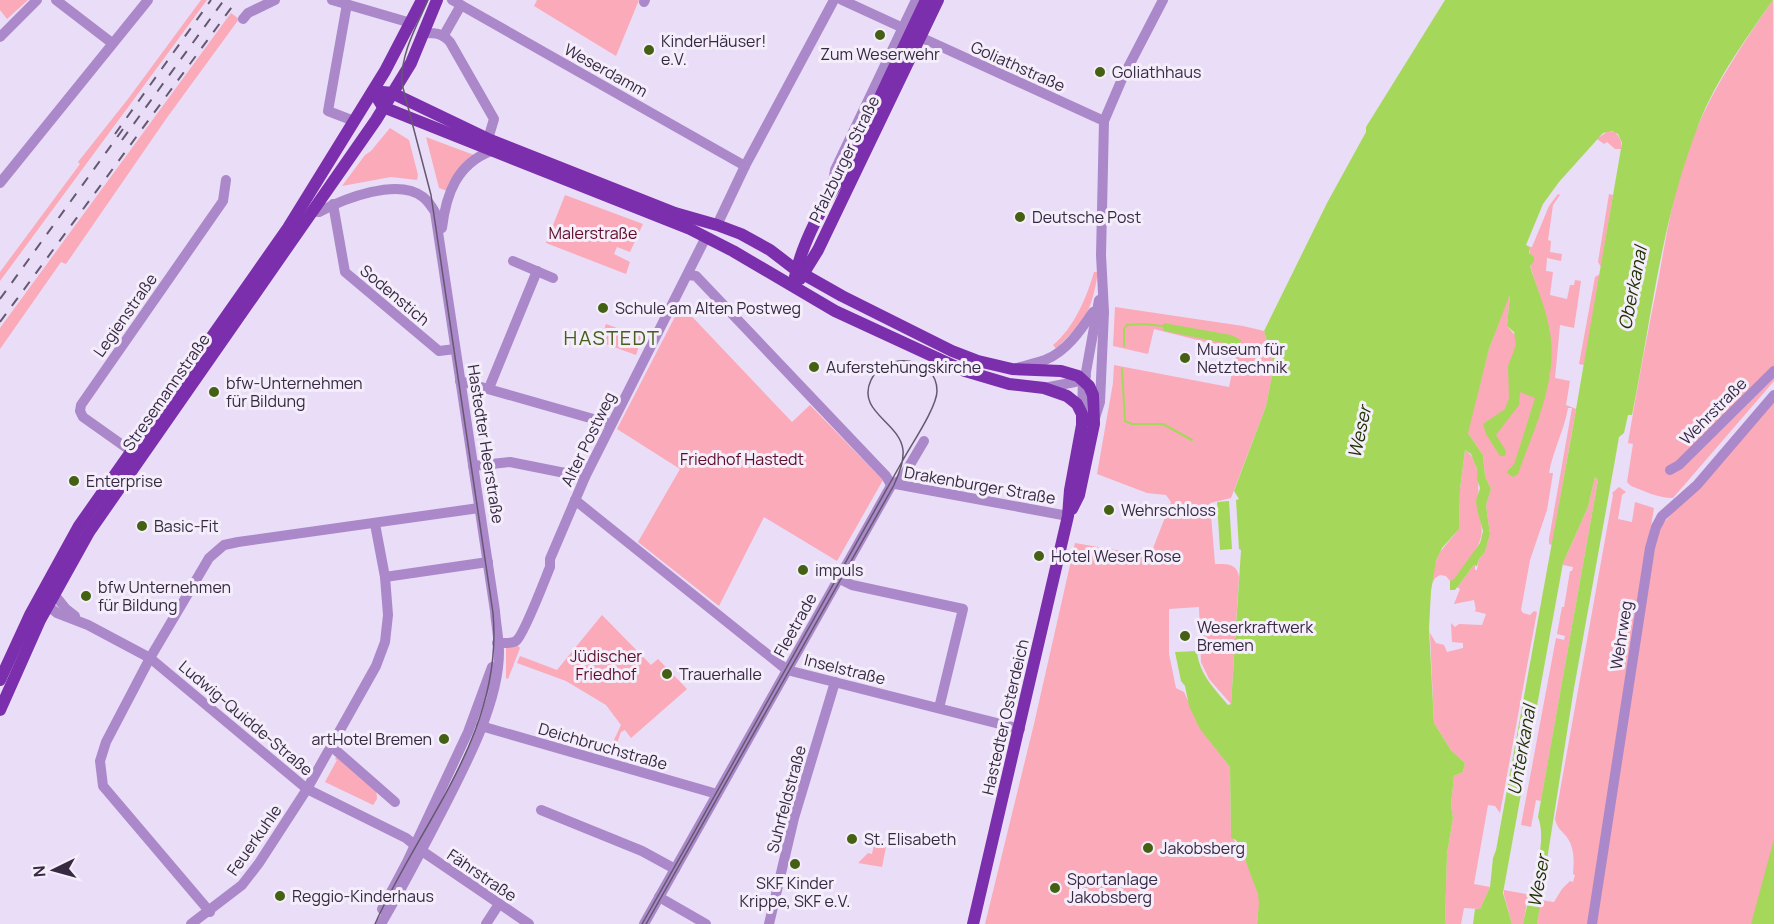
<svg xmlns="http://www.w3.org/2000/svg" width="1774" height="924" viewBox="0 0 1774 924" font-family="Manrope,sans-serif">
	<rect width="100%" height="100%" fill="#eaddf7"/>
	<g fill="#faaab8">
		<polygon points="0,0 28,0 7,19 0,10"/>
		<polygon points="201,0 207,0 0,281 0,272 80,164 78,162 128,99"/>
		<polygon points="537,0 639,0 616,56 534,6"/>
		<path d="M1773 0 1774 381 1673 498C1657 498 1645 491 1631 486L1627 482 1633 444 1628 443C1637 387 1648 331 1659 276 1668 227 1676 176 1696 130 1716 83 1744 42 1773 0Z"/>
		<polygon points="231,13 239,19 166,119 66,264 61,262 0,349 0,328"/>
		<polygon points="390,128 409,140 418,175 417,180 391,177 342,186 365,155 371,151"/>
		<path d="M1608 131 1615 132C1620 138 1622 141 1621 149H1615L1607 142 1604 144 1597 139Z"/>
		<polygon points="426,137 474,155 447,191 439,188"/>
		<path d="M1558 194 1560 195 1553 205 1548 240 1551 241 1550 252 1562 254 1561 261 1547 258 1546 271 1553 272 1550 295 1567 299 1570 285H1574L1575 280 1581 281 1574 328 1560 325 1555 378 1570 381 1566 405 1576 409 1552 545 1549 544V539L1572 408H1568C1564 431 1553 450 1549 473H1553L1547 510 1530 560 1521 610 1523 613 1530 615 1534 611 1537 612 1500 813 1495 806 1488 805 1474 884 1490 887 1480 909 1464 908 1461 924H1445L1447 854 1453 818 1451 805 1454 776 1463 772 1465 763 1451 750 1434 723 1430 633 1436 643 1444 645 1447 652 1463 648V643L1452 642 1451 623 1455 627 1459 624 1482 625 1486 614 1474 611 1476 610 1474 600 1454 604 1460 589 1457 587 1475 564V570H1477L1479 559 1485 552 1490 534 1486 505 1491 489 1485 476 1483 455 1468 433V427L1489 349 1509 294H1510L1507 326 1550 376V331L1530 265C1531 259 1529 253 1530 247H1532L1549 206Z"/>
		<polygon points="1609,194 1613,195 1601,267 1598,262"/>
		<polygon points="565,195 643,224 630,252 617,247 614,254 630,262 626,274 546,243"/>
		<path d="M1094 272H1098C1091 314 1085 320 1056 349L1053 345C1074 328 1087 297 1094 272Z"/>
		<polygon points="1600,274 1584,365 1579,364 1595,277"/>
		<polygon points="681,305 792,422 810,405 883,480 837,561 764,517 719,606 638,542 680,469 617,429"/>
		<path d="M1115 307 1243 326 1264 331 1274 365 1266 406 1231 498 1210 503 1215 564C1227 564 1237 563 1239 577L1231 704 1209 679 1201 662 1199 607 1169 609V654L1176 688 1184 692 1200 728 1230 767 1231 837C1239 841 1259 891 1260 901 1260 909 1257 916 1257 924H985L1034 724 1075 543 1150 556 1171 502 1166 495 1147 493 1097 474 1113 383 1114 365 1229 387 1237 350 1154 329 1148 354 1113 346Z"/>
		<polygon points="606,324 642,337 636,355 600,342"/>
		<polygon points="1774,399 1774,924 1595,924 1652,555 1660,527"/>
		<path d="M1465 450C1483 461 1477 494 1479 512 1480 522 1484 530 1480 540 1476 554 1462 567 1454 580L1450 581 1446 576 1440 575 1435 578 1432 584 1435 564 1440 552 1459 529 1460 489Z"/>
		<polygon points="1595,477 1598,480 1541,801 1536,800 1531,827 1521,825 1556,638 1564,640 1565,636 1557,634 1562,607 1564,607 1570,571 1572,571 1573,567 1563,565 1563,563 1588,507"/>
		<path d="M1619 487 1626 492 1622 495 1618 519 1632 522 1635 502 1654 508 1627 671 1593 924H1537L1540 900 1554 902 1562 889 1570 881 1573 882 1575 875 1573 874C1574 862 1575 847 1566 836 1561 830 1557 828 1555 819L1613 495 1612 493Z"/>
		<polygon points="602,615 651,665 658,659 687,689 631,738 625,730 621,732 612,757 607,755 621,725 606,705 566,681 517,663 520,656 557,670"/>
		<polygon points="517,645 520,648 508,679 506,678 506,647"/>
		<polygon points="338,754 376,788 377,799 373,805 325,782 337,760 335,759"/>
		<polygon points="874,845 886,847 882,867 858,863 868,853 872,854"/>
		<polygon points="1504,890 1531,895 1527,902 1523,924 1512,924 1504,895"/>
	</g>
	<g fill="#a5d85a">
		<path d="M1445 0H1773C1743 43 1712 85 1695 134 1661 224 1651 321 1632 415H1628L1624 433 1619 437 1615 460 1573 694 1537 924H1523C1528 896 1549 844 1538 817L1598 480 1595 477 1588 507 1563 563 1503 893 1512 924H1473L1475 909H1480L1490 887 1493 858 1496 850 1571 438 1622 143 1618 134 1612 131 1603 133 1559 182 1543 204 1526 245 1530 247 1529 253 1534 257V261L1530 266C1536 286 1547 311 1550 332 1558 381 1534 429 1518 474L1513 477 1507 473 1508 470 1512 467 1515 462 1535 398 1520 392 1519 405 1496 435 1506 451 1505 456H1500L1498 453 1486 434 1483 424 1505 409 1509 398 1508 366 1516 345 1514 332 1507 326 1510 294 1489 349 1468 433 1483 455 1485 476 1491 489 1486 505 1490 534 1485 552 1479 559 1477 566 1474 565 1455 590H1450V581L1454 579 1480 543 1483 531 1477 509 1476 501 1480 488 1477 479V469L1471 454 1465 450 1460 489 1459 529 1442 548 1436 561 1431 591 1429 628 1434 723 1451 750 1465 763 1463 772 1454 776 1451 805 1453 818 1447 854 1445 924H1257L1259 904 1258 894 1241 849 1236 840 1231 838 1230 767 1200 729 1189 706 1185 686 1181 681 1175 652 1197 651C1199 674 1214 688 1228 705L1231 704 1241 550 1239 549 1236 500 1239 499 1234 491 1266 406 1274 365 1264 331 1327 203 1366 132V127Z"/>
		<polygon points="1164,323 1231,335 1241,340 1239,346 1164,331 1162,326"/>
		<polygon points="1229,501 1232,549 1220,550 1217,502"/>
		<polygon points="1774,839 1774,924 1751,924"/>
	</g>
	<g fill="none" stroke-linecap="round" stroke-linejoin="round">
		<g stroke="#a5d85a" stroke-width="2">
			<polyline points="1124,346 1124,329 1127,325 1143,324 1162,326"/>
			<polyline points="1122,369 1125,421 1132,424 1163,424 1192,440"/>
		</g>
		<g stroke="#ab88c9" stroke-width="10">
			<polyline points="56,0 112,43"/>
			<polyline points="332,0 411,23"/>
			<polyline points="452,0 745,166"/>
			<polyline points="842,0 903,28"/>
			<polyline points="644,2 645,0"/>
			<polyline points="347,4 328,111 354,121"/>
			<polyline points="243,19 248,13 275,0"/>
			<path d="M425 33C436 33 442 33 450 42L494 119 488 139"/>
			<polyline points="444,35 461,5"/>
			<polyline points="0,37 37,0"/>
			<polyline points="920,37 1104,121"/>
			<polyline points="0,183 148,0"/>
			<polyline points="832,190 835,170 916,0"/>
			<polyline points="333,204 345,272 439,351 455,349"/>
			<path d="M311 211 319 212C343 199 398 177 423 197 428 201 432 207 435 212L495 611C496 625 499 639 499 652 499 704 463 770 440 815 421 852 402 888 381 924"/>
			<polyline points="717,225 745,166 834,0"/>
			<path d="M442 228C446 194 457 164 491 151"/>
			<polyline points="513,261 553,278"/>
			<polyline points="688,275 696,276 886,476 890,483 1068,516"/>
			<path d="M1017 368C1026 365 1036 363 1045 360 1066 352 1081 330 1093 312"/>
			<polyline points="460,381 611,424"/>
			<polyline points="489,388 537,271"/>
			<polyline points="1044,388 1075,382 1086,376"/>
			<polyline points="1082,414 1083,379 1086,372 1099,300"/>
			<polyline points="1095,418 1100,402 1104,312 1101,255 1104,121 1122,79 1163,0"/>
			<polyline points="131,451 83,417 80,411 81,405 223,201 226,180"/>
			<polyline points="473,466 510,462 585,477"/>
			<polyline points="1670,470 1679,465 1774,371"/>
			<polyline points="575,500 787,670 1020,729"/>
			<polyline points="385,577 488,562"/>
			<polyline points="838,578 852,585 963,609 939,708"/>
			<polyline points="54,594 66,609 75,616"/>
			<polyline points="45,598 48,606 57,613 88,625 150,658 307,789 406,838 422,851 529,924"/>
			<path d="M497 643C503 643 511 644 516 641 524 635 545 579 550 567V559L585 477 706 237"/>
			<polyline points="481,726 717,794"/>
			<polyline points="331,746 395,802"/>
			<polyline points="541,810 642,851 675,869"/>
			<polyline points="659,897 706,924"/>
			<polyline points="382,909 407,862 468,732 492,667"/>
			<polyline points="210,912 103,786 100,761 106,742 150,658 209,558 224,545 238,542 479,508"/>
			<polyline points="191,924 242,885 259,863 307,789 376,666 385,642 388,615 385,577 375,524"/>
			<polyline points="486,924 499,904"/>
			<polyline points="644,924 892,484 901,480 924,441"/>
			<polyline points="769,924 794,818 835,682"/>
			<polyline points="1592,924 1650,548 1656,527 1662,516 1697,485 1774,395"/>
		</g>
		<g stroke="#7b2fac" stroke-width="12">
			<polyline points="373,91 383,107 690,229 733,251 835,311 965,371 1009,384 1044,388 1067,396 1077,404 1082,414 1082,425 1070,490 1068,516 973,924"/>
			<polyline points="373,91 392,93 488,139 675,213 717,225 741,234 770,250 796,270 842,296 952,351 978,361 1012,369 1061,371 1078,376 1089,386 1093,395 1094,424 1079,495 1072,509"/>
			<path d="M795 277C802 243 824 202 844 173L926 0"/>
			<polyline points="800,279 818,250 938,0"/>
			<polyline points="0,680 30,615 79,526 288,228 385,71 422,0"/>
			<polyline points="0,710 40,620 89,532 376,120 411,63 437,0"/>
		</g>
		<g stroke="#655871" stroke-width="1.5">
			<path d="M375 924C421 821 504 733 493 613L431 195 402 84C400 55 416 27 428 0"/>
			<path d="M642 924C730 770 816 615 903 460 911 445 937 407 937 391 937 356 885 350 871 380 856 412 900 422 903 450 904 462 899 473 894 485L646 924"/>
		</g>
		<g stroke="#655871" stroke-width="2" stroke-dasharray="10 10" stroke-linecap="butt">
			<polyline points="115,134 211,0"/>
			<polyline points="122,140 224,0"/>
			<polyline points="0,299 123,129"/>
			<polyline points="0,322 237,0"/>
		</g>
	</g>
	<g fill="#446113" stroke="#f4edfa" stroke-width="2">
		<circle cx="880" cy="35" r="6"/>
		<circle cx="649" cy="50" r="6"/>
		<circle cx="1100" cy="72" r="6"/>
		<circle cx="1020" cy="217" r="6"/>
		<circle cx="603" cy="308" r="6"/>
		<circle cx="1185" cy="358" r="6"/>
		<circle cx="814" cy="367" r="6"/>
		<circle cx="214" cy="392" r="6"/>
		<circle cx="74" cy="481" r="6"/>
		<circle cx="1109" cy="510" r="6"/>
		<circle cx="142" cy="526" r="6"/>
		<circle cx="1039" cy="556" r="6"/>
		<circle cx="803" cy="570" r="6"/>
		<circle cx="86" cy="596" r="6"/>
		<circle cx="1185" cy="636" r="6"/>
		<circle cx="667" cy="674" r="6"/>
		<circle cx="444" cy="739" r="6"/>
		<circle cx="852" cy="839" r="6"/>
		<circle cx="1148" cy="848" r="6"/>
		<circle cx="795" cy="864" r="6"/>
		<circle cx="1055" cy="888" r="6"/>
		<circle cx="280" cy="896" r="6"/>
	</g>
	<g text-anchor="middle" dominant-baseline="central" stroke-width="6" stroke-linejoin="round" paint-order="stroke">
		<g font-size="16" fill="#372942" stroke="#f4edfa" text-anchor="start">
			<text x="661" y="41">KinderHäuser!<tspan x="661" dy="18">e.V.</tspan></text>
			<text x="880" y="54" text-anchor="middle">Zum Weserwehr</text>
			<text x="1112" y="72">Goliathhaus</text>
			<text x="1032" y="217">Deutsche Post</text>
			<text x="615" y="308">Schule am Alten Postweg</text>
			<text x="1197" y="349">Museum für<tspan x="1197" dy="18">Netztechnik</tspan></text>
			<text x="826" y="367">Auferstehungskirche</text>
			<text x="226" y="383">bfw-Unternehmen<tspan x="226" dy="18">für Bildung</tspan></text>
			<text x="86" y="481">Enterprise</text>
			<text x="1121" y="510">Wehrschloss</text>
			<text x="154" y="526">Basic-Fit</text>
			<text x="1051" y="556">Hotel Weser Rose</text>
			<text x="815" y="570">impuls</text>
			<text x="98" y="587">bfw Unternehmen<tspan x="98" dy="18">für Bildung</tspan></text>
			<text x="1197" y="627">Weserkraftwerk<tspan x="1197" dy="18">Bremen</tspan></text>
			<text x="679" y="674">Trauerhalle</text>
			<text x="432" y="739" text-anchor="end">artHotel Bremen</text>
			<text x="864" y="839">St. Elisabeth</text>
			<text x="1160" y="848">Jakobsberg</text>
			<text x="1067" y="879">Sportanlage<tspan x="1067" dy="18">Jakobsberg</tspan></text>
			<text x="795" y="883" text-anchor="middle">SKF Kinder<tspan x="795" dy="18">Krippe, SKF e.V.</tspan></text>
			<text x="292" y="896">Reggio-Kinderhaus</text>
		</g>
		<g font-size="16" fill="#372942" stroke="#f4edfa">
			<text transform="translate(1018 66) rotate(24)">Goliathstraße</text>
			<text transform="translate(606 70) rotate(29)">Weserdamm</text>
			<text transform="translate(844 159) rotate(-64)">Pfalzburger Straße</text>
			<text transform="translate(395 295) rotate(40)">Sodenstich</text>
			<text transform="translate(125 315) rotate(-55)">Legienstraße</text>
			<text transform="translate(166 392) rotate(-55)">Stresemannstraße</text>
			<text transform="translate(1713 411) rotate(-45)">Wehrstraße</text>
			<text transform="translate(588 439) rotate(-64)">Alter Postweg</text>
			<text transform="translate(486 444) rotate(81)">Hastedter Heerstraße</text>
			<text transform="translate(980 485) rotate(10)">Drakenburger Straße</text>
			<text transform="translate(795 625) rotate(-61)">Fleetrade</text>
			<text transform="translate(1621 635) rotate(-81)">Wehrweg</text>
			<text transform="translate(845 669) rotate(14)">Inselstraße</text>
			<text transform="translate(1005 717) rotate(-77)">Hastedter Osterdeich</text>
			<text transform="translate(246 718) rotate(40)">Ludwig-Quidde-Straße</text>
			<text transform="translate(603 746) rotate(16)">Deichbruchstraße</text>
			<text transform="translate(786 799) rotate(-75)">Suhrfeldstraße</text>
			<text transform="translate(254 840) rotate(-55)">Feuerkuhle</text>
			<text transform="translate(482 875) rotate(34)">Fährstraße</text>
		</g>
		<g font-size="16" fill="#600b27" stroke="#f4edfa">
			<text x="593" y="233">Malerstraße</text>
			<text x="742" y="459">Friedhof Hastedt</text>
			<text x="606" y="656">Jüdischer<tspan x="606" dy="18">Friedhof</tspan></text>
		</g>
		<g font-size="18" font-style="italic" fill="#1f3100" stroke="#f4edfa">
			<text transform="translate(1632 288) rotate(-79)">Oberkanal</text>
			<text transform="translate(1359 432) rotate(-78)">Weser</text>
			<text transform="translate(1521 750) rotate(-80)">Unterkanal</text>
			<text transform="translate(1538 881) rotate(-80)">Weser</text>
		</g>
		<g font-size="20" letter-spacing="1.5" fill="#455f1b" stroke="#f4edfa">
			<text x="612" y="337">HASTEDT</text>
		</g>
	</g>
	<g transform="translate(54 870) rotate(265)" stroke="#f4edfa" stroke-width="4.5" paint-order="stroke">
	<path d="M0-4.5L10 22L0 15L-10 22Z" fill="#372942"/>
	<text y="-9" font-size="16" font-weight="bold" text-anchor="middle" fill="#372942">N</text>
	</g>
</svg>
